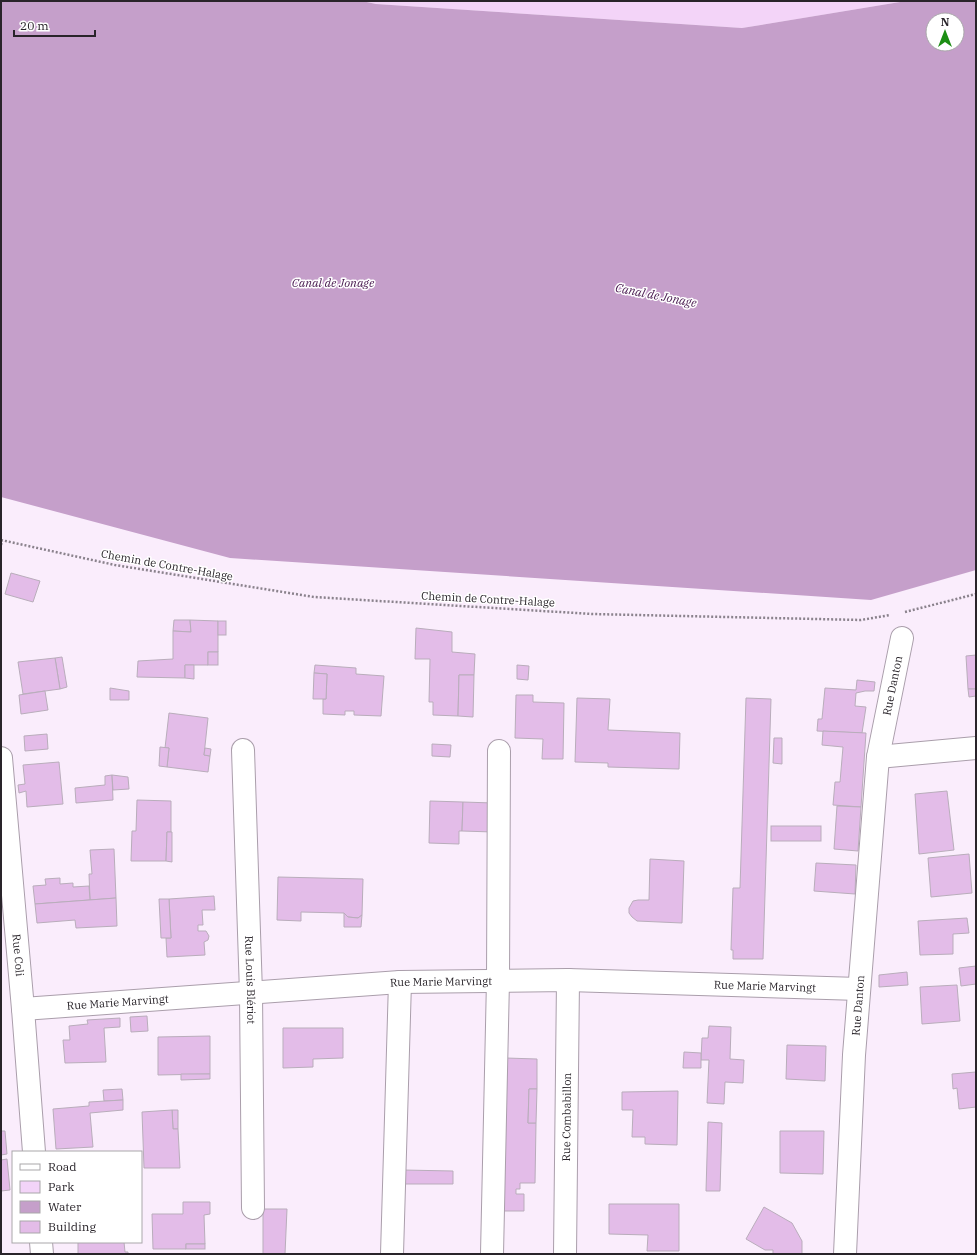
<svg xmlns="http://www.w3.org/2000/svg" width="977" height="1255" viewBox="0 0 977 1255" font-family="'IBM Plex Serif',serif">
	<rect width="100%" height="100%" fill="#faedfc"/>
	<polygon fill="#f3d4f8" points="362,1 906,1 742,28 376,4"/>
	<path fill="#c59fca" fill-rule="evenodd" d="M1 1H362L376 4 742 28 906 1H976V570L871 600 230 558 1 497ZM933 20H957V44H933Z"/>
	<g fill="#e3bce8" stroke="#b9adbb">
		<polygon points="11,573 40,581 33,602 5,594"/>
		<polygon points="174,620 190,620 191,632 173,631"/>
		<polygon points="190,620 218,621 218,652 208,652 208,665 185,665 185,678 137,677 138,661 173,659 173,631 191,632"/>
		<rect x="218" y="621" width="8" height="14"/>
		<polygon points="416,628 452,632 452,652 475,654 474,675 459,675 458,716 433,715 433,702 429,702 430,659 415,659"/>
		<rect x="208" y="652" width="10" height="13"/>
		<polygon points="976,655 976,689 968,689 966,656"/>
		<polygon points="62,657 67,687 60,689 55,658"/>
		<polygon points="55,658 60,689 23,694 18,662"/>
		<polygon points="185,665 194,665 194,679 185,678"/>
		<polygon points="315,665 356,668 356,674 384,676 381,716 354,715 354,711 345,711 345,715 323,714 323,699 326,699 327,674 314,673"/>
		<polygon points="517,665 529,666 528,680 517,679"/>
		<polygon points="314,673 327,674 326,699 313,699"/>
		<polygon points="459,675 474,675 473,717 458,716"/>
		<polygon points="857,680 875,682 874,691 865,691 856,693 855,706 866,707 862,733 817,731 818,719 822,719 825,688 856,690"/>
		<polygon points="110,688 129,691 129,700 110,700"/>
		<polygon points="968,689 976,689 976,696 969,697"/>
		<polygon points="45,691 48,710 21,714 19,695"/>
		<polygon points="516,695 533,695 533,702 564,703 563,759 542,759 543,739 515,738"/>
		<polygon points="577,698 610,699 608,730 680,733 679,769 608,767 608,763 575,762"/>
		<polygon points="746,698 771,699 763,959 733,959 733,950 731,950 733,888 740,888"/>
		<polygon points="169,713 208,718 204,755 210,756 208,772 167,767 169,748 165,748"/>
		<polygon points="823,731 866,733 861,807 833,805 835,782 840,782 843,747 822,745"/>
		<polygon points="47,734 48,749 25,751 24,736"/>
		<polygon points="774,738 782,738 782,764 773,763"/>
		<polygon points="432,744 451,745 450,757 432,756"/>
		<polygon points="160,747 169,748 167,767 159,766"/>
		<polygon points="205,748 211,749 210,756 204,755"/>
		<polygon points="59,762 63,804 27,807 26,791 19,793 18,785 25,784 23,765"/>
		<polygon points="112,775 113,800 76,803 75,788 105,785 105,776"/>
		<polygon points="112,775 128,777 129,789 113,790"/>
		<polygon points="947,791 954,850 919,854 915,794"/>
		<polygon points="137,800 171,801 171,832 167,832 166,861 131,861 132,831 136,831"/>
		<polygon points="430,801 463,802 462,831 459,831 459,844 429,843"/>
		<polygon points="463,802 493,803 493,832 462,831"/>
		<polygon points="837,806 861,807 858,851 834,849"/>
		<rect x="771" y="826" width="50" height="15"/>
		<polygon points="167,832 172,832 172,862 166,861"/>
		<polygon points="114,849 116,898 90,900 89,874 92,874 90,850"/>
		<polygon points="969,854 972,893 931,897 928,858"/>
		<polygon points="650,859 684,861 682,923 637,921 632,917 629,913 629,908 633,901 638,900 649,900"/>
		<polygon points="816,863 856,865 855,894 814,891"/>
		<polygon points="278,877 363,879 362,915 358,918 348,917 344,913 301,912 301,921 277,920"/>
		<polygon points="60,878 60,884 73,883 73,887 89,886 90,900 35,904 33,886 46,885 45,879"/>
		<polygon points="214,896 215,910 202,910 203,925 198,925 198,931 206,931 209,936 208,940 204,942 205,955 167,957 166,938 171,938 169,899"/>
		<polygon points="116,898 117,926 76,928 75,920 37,923 35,904"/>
		<polygon points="159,899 169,899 171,938 161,938"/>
		<polygon points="344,913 348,917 358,918 362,915 361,927 344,927"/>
		<polygon points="967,918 969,933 953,934 953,954 920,955 918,921"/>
		<polygon points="976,966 976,984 961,986 959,968"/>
		<polygon points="907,972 908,985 879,987 879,975"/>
		<polygon points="957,985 960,1021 922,1024 920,987"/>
		<polygon points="147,1016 148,1031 131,1032 130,1017"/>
		<polygon points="120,1018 120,1027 104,1028 106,1062 65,1063 63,1040 70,1040 69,1026 88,1024 87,1020"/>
		<polygon points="709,1026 731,1027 730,1059 744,1060 743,1083 725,1082 724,1104 707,1103 709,1060 701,1060 702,1038 708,1038"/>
		<polygon points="283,1028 343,1028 343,1058 313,1059 313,1067 283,1068"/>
		<polygon points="210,1036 210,1074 158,1075 158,1037"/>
		<polygon points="787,1045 826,1046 825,1081 786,1079"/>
		<polygon points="684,1052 701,1053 701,1068 683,1068"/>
		<polygon points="506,1058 537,1059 537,1089 529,1089 528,1123 536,1123 535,1183 520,1183 520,1189 516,1189 516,1194 524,1194 524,1211 502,1211"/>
		<polygon points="976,1072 976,1107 959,1109 957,1088 953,1089 952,1074"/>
		<polygon points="181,1074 210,1074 210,1079 181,1080"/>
		<polygon points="122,1089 123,1100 104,1101 103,1090"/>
		<polygon points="529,1089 537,1089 536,1123 528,1123"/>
		<polygon points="678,1091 677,1145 645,1144 645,1137 632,1137 633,1110 622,1110 622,1092"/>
		<polygon points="123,1100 123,1110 90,1113 93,1147 56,1149 53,1109 89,1106 89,1102"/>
		<polygon points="172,1110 178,1110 178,1129 173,1129"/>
		<polygon points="172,1110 173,1129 178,1129 180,1168 144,1168 142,1112"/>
		<polygon points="708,1122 722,1123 720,1191 706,1191"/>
		<polygon points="1,1131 5,1131 7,1154 1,1155"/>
		<polygon points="780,1131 824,1131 823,1174 780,1173"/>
		<polygon points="7,1159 10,1190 1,1191 1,1160"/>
		<polygon points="403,1170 453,1171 453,1184 403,1184"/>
		<polygon points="183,1202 210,1202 210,1214 204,1215 205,1244 186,1244 186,1249 153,1249 152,1214 183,1214"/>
		<polygon points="609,1204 679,1204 679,1251 647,1251 648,1235 609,1234"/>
		<polygon points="764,1207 792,1223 802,1241 802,1254 773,1254 773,1250 765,1250 746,1239"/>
		<polygon points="263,1209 287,1209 285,1254 263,1254"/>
		<polygon points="78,1242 124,1242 125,1252 128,1252 128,1254 78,1254"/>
		<rect x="186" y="1244" width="19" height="5"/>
	</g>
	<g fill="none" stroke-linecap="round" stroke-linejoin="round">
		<g stroke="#aa9eab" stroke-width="24">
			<g id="street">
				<path id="s1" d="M243 750 251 993 253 1208"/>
				<polyline points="878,757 976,748"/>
				<path id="s2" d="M1 758 23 1009 34 1152"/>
				<path id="s3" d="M23 1009 400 982 568 980 859 989"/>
				<polyline points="41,1242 42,1254"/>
				<polyline points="392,1254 400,982"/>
				<polyline points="492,1254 498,980 499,751"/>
				<path id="s4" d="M565 1254 568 980"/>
				<path id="s5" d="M845 1254 854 1055 878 757 902 638"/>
			</g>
		</g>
		<g stroke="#8a828c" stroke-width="2.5" stroke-dasharray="2 2" stroke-linecap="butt">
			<polyline points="1,540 115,565 314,597 592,614 861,620 890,615"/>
			<polyline points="1,545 2,541"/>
			<polyline points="905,612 976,594"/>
		</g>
		<use href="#street" stroke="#fff" stroke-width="22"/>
	</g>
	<g text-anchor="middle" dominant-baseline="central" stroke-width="3" stroke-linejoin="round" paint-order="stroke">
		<g font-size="11" fill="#29242a" stroke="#fff">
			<text transform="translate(167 565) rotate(10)">Chemin de Contre-Halage</text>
			<text transform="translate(488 599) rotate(3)">Chemin de Contre-Halage</text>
			<text stroke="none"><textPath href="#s5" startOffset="571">Rue Danton</textPath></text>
			<text stroke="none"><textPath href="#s2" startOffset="198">Rue Coli</textPath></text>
			<text stroke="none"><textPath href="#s1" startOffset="230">Rue Louis Blériot</textPath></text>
			<text stroke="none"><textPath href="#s3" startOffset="419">Rue Marie Marvingt</textPath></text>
			<text stroke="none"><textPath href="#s3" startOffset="743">Rue Marie Marvingt</textPath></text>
			<text stroke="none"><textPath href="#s3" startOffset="95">Rue Marie Marvingt</textPath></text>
			<text stroke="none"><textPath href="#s5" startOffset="249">Rue Danton</textPath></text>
			<text stroke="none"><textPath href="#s4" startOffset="137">Rue Combabillon</textPath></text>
		</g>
		<g font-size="12" font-style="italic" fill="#481a4f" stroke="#fff">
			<text x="333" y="282">Canal de Jonage</text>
			<text transform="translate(656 295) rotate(11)">Canal de Jonage</text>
		</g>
	</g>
	<rect width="977" height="1255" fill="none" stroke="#29242a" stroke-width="4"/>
	<rect x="12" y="1151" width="130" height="92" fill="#ffffff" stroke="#a9a7aa"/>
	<rect x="20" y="1164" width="20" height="6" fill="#ffffff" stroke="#a9a7aa"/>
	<text x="48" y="1171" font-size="12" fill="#29242a">Road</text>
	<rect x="20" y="1181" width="20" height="12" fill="#f3d4f8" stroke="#a9a7aa"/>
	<text x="48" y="1191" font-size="12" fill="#29242a">Park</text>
	<rect x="20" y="1201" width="20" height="12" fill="#c59fca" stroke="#a9a7aa"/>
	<text x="48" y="1211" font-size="12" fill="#29242a">Water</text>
	<rect x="20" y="1221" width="20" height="12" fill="#e3bce8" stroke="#a9a7aa"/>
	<text x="48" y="1231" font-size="12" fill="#29242a">Building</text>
	<g transform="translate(945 32)"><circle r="19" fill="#ffffff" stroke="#a9a7aa"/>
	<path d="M0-3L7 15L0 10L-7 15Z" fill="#1c8e14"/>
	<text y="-6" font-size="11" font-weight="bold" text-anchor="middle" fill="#29242a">N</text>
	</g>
	<path d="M14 30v6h81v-6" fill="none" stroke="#29242a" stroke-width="2"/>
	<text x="20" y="30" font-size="12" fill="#29242a" stroke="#ffffff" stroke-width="3" paint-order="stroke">20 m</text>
</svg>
